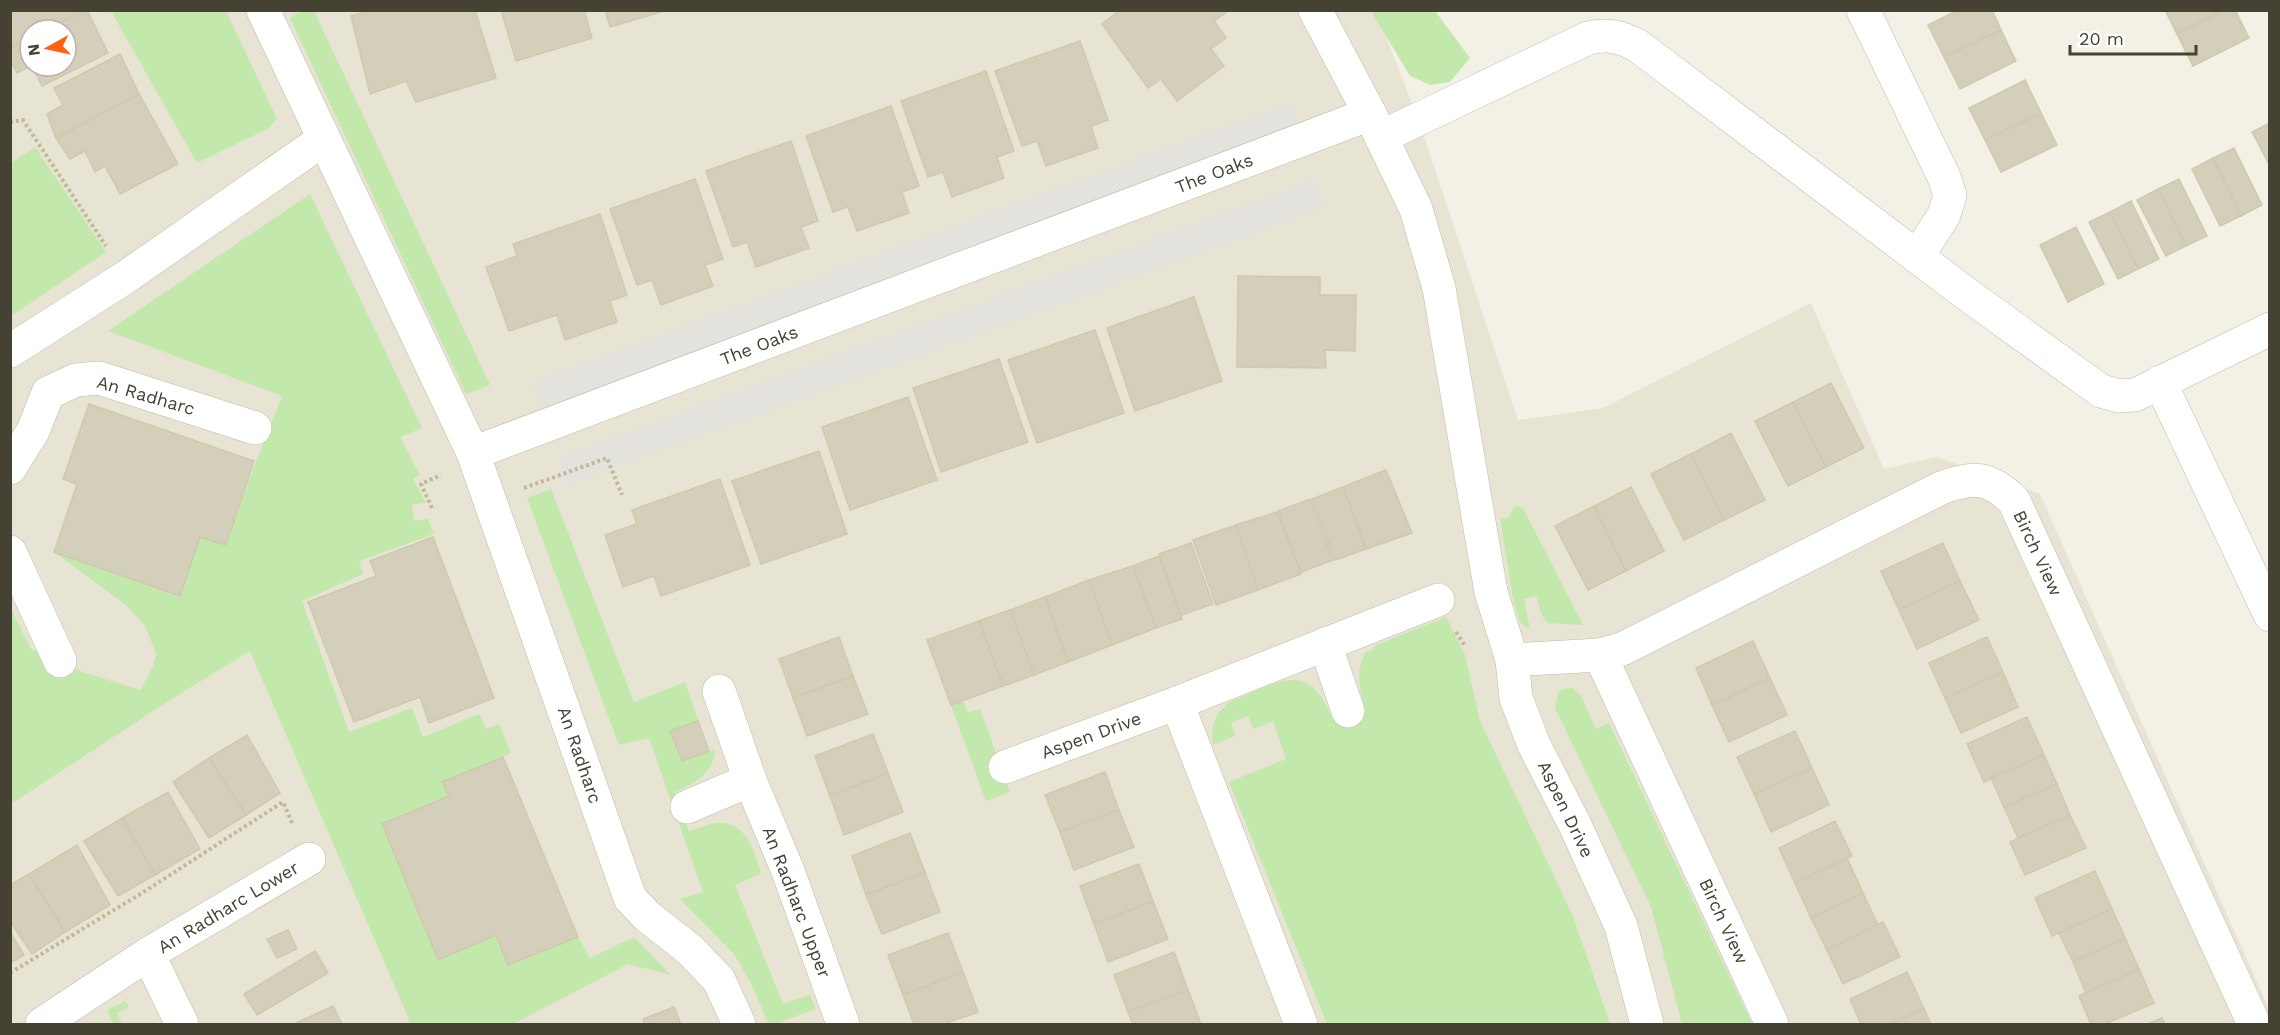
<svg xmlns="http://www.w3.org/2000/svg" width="2280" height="1035" viewBox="0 0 2280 1035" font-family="'Work Sans',sans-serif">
	<rect width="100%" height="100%" fill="#f3f1e5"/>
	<path fill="#e7e4d3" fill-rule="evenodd" d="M10 11H1376L1419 121 1518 420 1603 408 1811 303 1884 469 1937 457 2040 494 2269 1009V1024H11ZM30 30H66V66H30Z"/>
	<g fill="#c2e8ac">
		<polygon points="303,10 314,11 490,385 466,394 290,18"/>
		<polygon points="111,11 226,11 277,119 267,129 197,163"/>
		<polygon points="1371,11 1435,11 1470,58 1450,82 1430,85 1410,76"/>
		<polygon points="35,147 106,252 11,316 11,163"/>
		<polygon points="310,194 422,428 400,437 420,475 413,479 426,503 412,504 414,521 428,519 434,534 359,561 363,574 302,601 349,732 412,708 423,737 479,714 486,729 499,724 511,753 443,782 449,796 382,824 438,959 496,935 509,965 578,937 590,958 634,937 671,975 628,964 513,1024 411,1024 250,651 170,700 11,804 10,607 31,649 83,672 140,690 153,667 156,653 145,626 126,605 54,552 180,596 200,537 226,545 245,490 282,396 108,331"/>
		<path d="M551 489 634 702 685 682 698 721 670 731 681 761 715 750C713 774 695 783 675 792L689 831C700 828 711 822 722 823 748 824 755 854 761 874L735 885 783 1004 810 995 816 1009 774 1024H768L751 983 734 954 680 899 703 892 649 738 619 745 527 498Z"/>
		<polygon points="1516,506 1523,508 1583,625 1548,623 1542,616 1536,596 1524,599 1530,630 1520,622 1513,599 1500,518 1507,518"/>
		<path d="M1446 617 1465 655 1480 721 1573 916 1610 1024H1327L1229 782 1286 759 1273 721 1253 729 1248 716 1231 722 1235 736 1213 745C1210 726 1215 714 1229 702 1276 684 1309 656 1332 719L1364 708C1360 683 1355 677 1365 652L1371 651 1376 645Z"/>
		<polygon points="1572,688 1581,696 1596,729 1609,723 1752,1024 1682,1024 1651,907 1555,708 1558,693 1563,689"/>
		<polygon points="963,700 968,713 980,709 1010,792 986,801 951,705"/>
		<polygon points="125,1001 129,1007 117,1013 122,1024 113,1024 107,1010"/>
	</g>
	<g fill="#e3e2dd">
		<polygon points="1288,103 1299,131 542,410 532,382"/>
		<polygon points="1313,180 1324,208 567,485 557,458"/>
	</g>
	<g fill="#d4cfba" stroke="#cfc9ad" stroke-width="1.5">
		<polygon points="10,10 85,10 47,30 30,30 30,39 10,48"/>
		<polygon points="85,10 87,10 108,53 42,86 32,66 66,66 66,30 47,30"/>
		<polygon points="369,10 475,10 496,78 416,102 406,81 370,94 351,16"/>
		<polygon points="501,10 584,10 592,38 516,61"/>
		<polygon points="605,10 668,10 610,27"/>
		<polygon points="1120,10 1229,10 1214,21 1226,38 1211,49 1224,66 1177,101 1161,79 1148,88 1102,24"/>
		<polygon points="1958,10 1992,10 2001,30 1944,57 1928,25"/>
		<polygon points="2165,10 2225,10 2177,34"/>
		<polygon points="2225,10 2235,10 2249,38 2193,66 2177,34"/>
		<polygon points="2001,30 2016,61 1960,89 1944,57"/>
		<polygon points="30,39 31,66 17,73 10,60 10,48"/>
		<polygon points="1080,41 1108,120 1091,126 1098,148 1046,166 1037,141 1022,146 995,71"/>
		<polygon points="120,54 139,94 56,138 47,114 63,105 54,88"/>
		<polygon points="986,71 1014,151 997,157 1004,178 952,197 943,172 928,177 901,101"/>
		<polygon points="2025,80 2041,113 1985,140 1969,108"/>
		<polygon points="139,94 178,164 120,194 105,166 95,172 85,151 70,159 56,138"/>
		<polygon points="891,106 919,186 902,192 909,213 857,231 848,207 833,212 806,136"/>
		<polygon points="2041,113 2057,145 2001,172 1985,140"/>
		<polygon points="2270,123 2270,166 2252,132"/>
		<polygon points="791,141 818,221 801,227 809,248 756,267 747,242 733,247 706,171"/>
		<polygon points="2234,148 2262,205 2241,216 2213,158"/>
		<polygon points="2213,158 2241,216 2220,226 2192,169"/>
		<polygon points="695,179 723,259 705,265 713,286 661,305 652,280 637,285 610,209"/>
		<polygon points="2179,179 2207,236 2186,246 2158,189"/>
		<polygon points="2158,189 2186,246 2166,256 2137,200"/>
		<polygon points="2131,201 2159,259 2138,269 2110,212"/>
		<polygon points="2110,212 2138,269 2118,279 2089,222"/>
		<polygon points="600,214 627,295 610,301 617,322 565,340 557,315 509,331 486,267 517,256 513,244"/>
		<polygon points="2076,227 2104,284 2068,302 2040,245"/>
		<polygon points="1238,276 1320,277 1320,295 1356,295 1355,351 1325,350 1326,368 1237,367"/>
		<polygon points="1194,297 1222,381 1135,411 1107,328"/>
		<polygon points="1095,330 1124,413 1037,443 1008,360"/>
		<polygon points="999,359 1028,442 941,472 913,388"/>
		<polygon points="1831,383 1864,448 1826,467 1793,402"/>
		<polygon points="908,397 937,480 850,510 822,427"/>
		<polygon points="1793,402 1826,467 1788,486 1755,421"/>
		<polygon points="89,404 254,461 226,545 200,537 180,596 54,552 77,484 63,479"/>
		<polygon points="1731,433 1765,500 1724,520 1691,454"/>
		<polygon points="819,451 847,534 761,564 732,481"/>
		<polygon points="1691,454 1724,520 1684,540 1651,474"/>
		<polygon points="1386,470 1412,533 1366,549 1343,487"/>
		<polygon points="720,479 750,565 661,596 654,576 623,587 605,535 637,524 632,510"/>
		<polygon points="1343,487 1366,549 1335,560 1312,499"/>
		<polygon points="1631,487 1664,551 1626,571 1594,506"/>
		<polygon points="1310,499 1333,560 1301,572 1278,511"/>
		<polygon points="1594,506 1626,571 1588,590 1555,526"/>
		<polygon points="1277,512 1301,574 1258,590 1236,525"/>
		<polygon points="1236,525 1258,590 1216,605 1193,540"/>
		<polygon points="433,537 494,698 429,723 420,697 354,722 308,602 376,576 370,561"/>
		<polygon points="1191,543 1213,604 1181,615 1159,554"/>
		<polygon points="1943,543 1960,581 1899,610 1881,571"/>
		<polygon points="1159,556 1182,619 1156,628 1133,566"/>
		<polygon points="1133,566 1156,628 1112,645 1089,580"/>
		<polygon points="1089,580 1112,645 1068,662 1045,597"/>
		<polygon points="1960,581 1979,620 1917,649 1899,610"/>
		<polygon points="1045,597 1068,662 1034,675 1010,610"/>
		<polygon points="1010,610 1034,675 1003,686 979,621"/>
		<polygon points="979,621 1003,686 951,705 927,640"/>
		<polygon points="839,637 853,676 793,698 779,659"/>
		<polygon points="1987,637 2003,672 1945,698 1929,663"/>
		<polygon points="1753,641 1770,678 1712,705 1696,668"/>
		<polygon points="2003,672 2018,707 1961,733 1945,698"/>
		<polygon points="853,676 868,714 807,736 793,698"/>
		<polygon points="1770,678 1787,715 1729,742 1712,705"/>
		<polygon points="2027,717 2044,755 1984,782 1967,744"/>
		<polygon points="698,721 709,751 682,761 670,731"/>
		<polygon points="1795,731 1812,768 1754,794 1737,757"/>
		<polygon points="873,734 888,773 830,796 815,756"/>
		<polygon points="247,735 280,793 246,815 209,758"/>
		<polygon points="2044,755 2057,784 2004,807 1991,778"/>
		<polygon points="503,757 578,937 508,965 496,935 438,960 382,824 449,796 442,782"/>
		<polygon points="209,758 246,815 209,838 173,782"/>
		<polygon points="1812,768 1829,805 1771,832 1754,794"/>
		<polygon points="1105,772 1119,810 1060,832 1045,795"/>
		<polygon points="888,773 903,812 844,835 830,796"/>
		<polygon points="2057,784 2070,815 2018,838 2004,807"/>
		<polygon points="168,792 200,849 155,875 122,818"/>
		<polygon points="1119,810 1134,847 1074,870 1060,832"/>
		<polygon points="2070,815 2086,848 2025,875 2010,842"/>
		<polygon points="122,818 155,875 118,896 84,841"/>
		<polygon points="1835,821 1852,856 1795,883 1779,848"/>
		<polygon points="910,833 925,872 866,895 852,856"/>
		<polygon points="77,845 110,905 65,932 29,874"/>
		<polygon points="1847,858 1863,893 1811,918 1795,883"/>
		<polygon points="1139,864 1153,901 1094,924 1080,886"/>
		<polygon points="2095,871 2112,909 2052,936 2035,898"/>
		<polygon points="925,872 940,912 882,934 866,895"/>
		<polygon points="29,874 65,932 32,954 10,921 10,885"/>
		<polygon points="1863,893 1878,925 1827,950 1811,918"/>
		<polygon points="1153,901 1168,939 1108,962 1094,924"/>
		<polygon points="2112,909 2125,938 2073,962 2059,933"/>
		<polygon points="1883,922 1900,957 1843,984 1827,950"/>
		<polygon points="288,930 297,949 277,958 267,939"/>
		<polygon points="10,932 24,955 10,963"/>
		<polygon points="948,933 963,972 903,995 888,955"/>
		<polygon points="2125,938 2139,969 2086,993 2073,962"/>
		<polygon points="315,951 328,973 257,1015 244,994"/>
		<polygon points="1174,952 1188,990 1128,1012 1114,975"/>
		<polygon points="2139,969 2154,1003 2105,1024 2091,1024 2079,996"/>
		<polygon points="963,972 978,1012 944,1024 914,1024 903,995"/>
		<polygon points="1907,972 1924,1009 1891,1024 1861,1024 1850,999"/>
		<polygon points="1188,990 1201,1024 1133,1024 1128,1012"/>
		<polygon points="333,1006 342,1024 294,1024"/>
		<polygon points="674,1007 681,1024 645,1024 643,1019"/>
		<polygon points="1924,1009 1931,1024 1891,1024"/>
		<polygon points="2162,1018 2165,1024 2147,1024"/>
	</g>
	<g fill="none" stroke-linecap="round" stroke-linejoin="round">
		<g stroke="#bebba7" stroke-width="34">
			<g id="minor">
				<polyline points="263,10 473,453 630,898 647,916 689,949 719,980 739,1024"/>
				<polyline points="1315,10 1370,114 1416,209 1439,288 1491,592 1512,660 1516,698 1534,745 1575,825 1621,926 1647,1024"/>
				<polyline points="1863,10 1944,177 1950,195 1944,215 1917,257"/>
				<path d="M1381 137 1588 38C1608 34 1620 36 1638 46L1972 298 2101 391 2119 396 2135 395 2270 329"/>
				<polyline points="10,351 126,277 324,139"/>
				<polyline points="2160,382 2270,615"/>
				<polyline points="473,453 1370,114"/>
				<polyline points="10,468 33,431 48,393 76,380 99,378 255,428"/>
				<polyline points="10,552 60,661"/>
				<polyline points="1325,644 1348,711"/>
				<path d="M1600 655 1622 649 1941 488C1973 476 1989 476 2014 501L2254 1024"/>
				<polyline points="1512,660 1600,655 1772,1024"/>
				<polyline points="719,691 750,780 788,871 843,1024"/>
				<polyline points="1177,703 1301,1024"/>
				<polyline points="1005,767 1177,703 1438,600"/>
				<polyline points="687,807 750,780"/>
				<polyline points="148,954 182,1024"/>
				<polyline points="42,1024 148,954 309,859"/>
			</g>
		</g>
		<g stroke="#c0ba98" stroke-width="4" stroke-dasharray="3 3" stroke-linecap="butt">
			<polyline points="10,122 23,120 106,246"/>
			<polyline points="524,488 607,458 622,495"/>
			<polyline points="432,508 421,484 441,475"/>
			<polyline points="1456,632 1465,646"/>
			<polyline points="10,973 142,893 283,802 293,825"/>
		</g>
		<use href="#minor" stroke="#fff" stroke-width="33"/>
	</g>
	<g text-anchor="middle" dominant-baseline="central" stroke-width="5" stroke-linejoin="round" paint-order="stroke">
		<g font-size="18" fill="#454234" stroke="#fff">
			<text transform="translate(1214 173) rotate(-21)">The Oaks</text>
			<text transform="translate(759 345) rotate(-21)">The Oaks</text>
			<text transform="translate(146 395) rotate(16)">An Radharc</text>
			<text transform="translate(2038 553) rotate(65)">Birch View</text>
			<text transform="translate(1091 735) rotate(-20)">Aspen Drive</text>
			<text transform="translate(580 755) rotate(71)">An Radharc</text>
			<text transform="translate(1566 809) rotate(64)">Aspen Drive</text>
			<text transform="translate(797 902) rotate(69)">An Radharc Upper</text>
			<text transform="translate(228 907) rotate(-31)">An Radharc Lower</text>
			<text transform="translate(1724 921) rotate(65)">Birch View</text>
		</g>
	</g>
	<rect width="2280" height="1035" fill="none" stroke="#454234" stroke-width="24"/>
	<g transform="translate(48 48) rotate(262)"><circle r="28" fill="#ffffff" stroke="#b5b3ae" stroke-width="1.5"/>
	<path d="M0-4.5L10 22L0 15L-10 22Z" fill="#fe6211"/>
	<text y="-9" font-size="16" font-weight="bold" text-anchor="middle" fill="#454234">N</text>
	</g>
	<path d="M2070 45v9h126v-9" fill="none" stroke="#454234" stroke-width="3"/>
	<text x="2079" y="45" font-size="18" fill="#454234" stroke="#ffffff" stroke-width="4.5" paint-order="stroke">20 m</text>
</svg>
